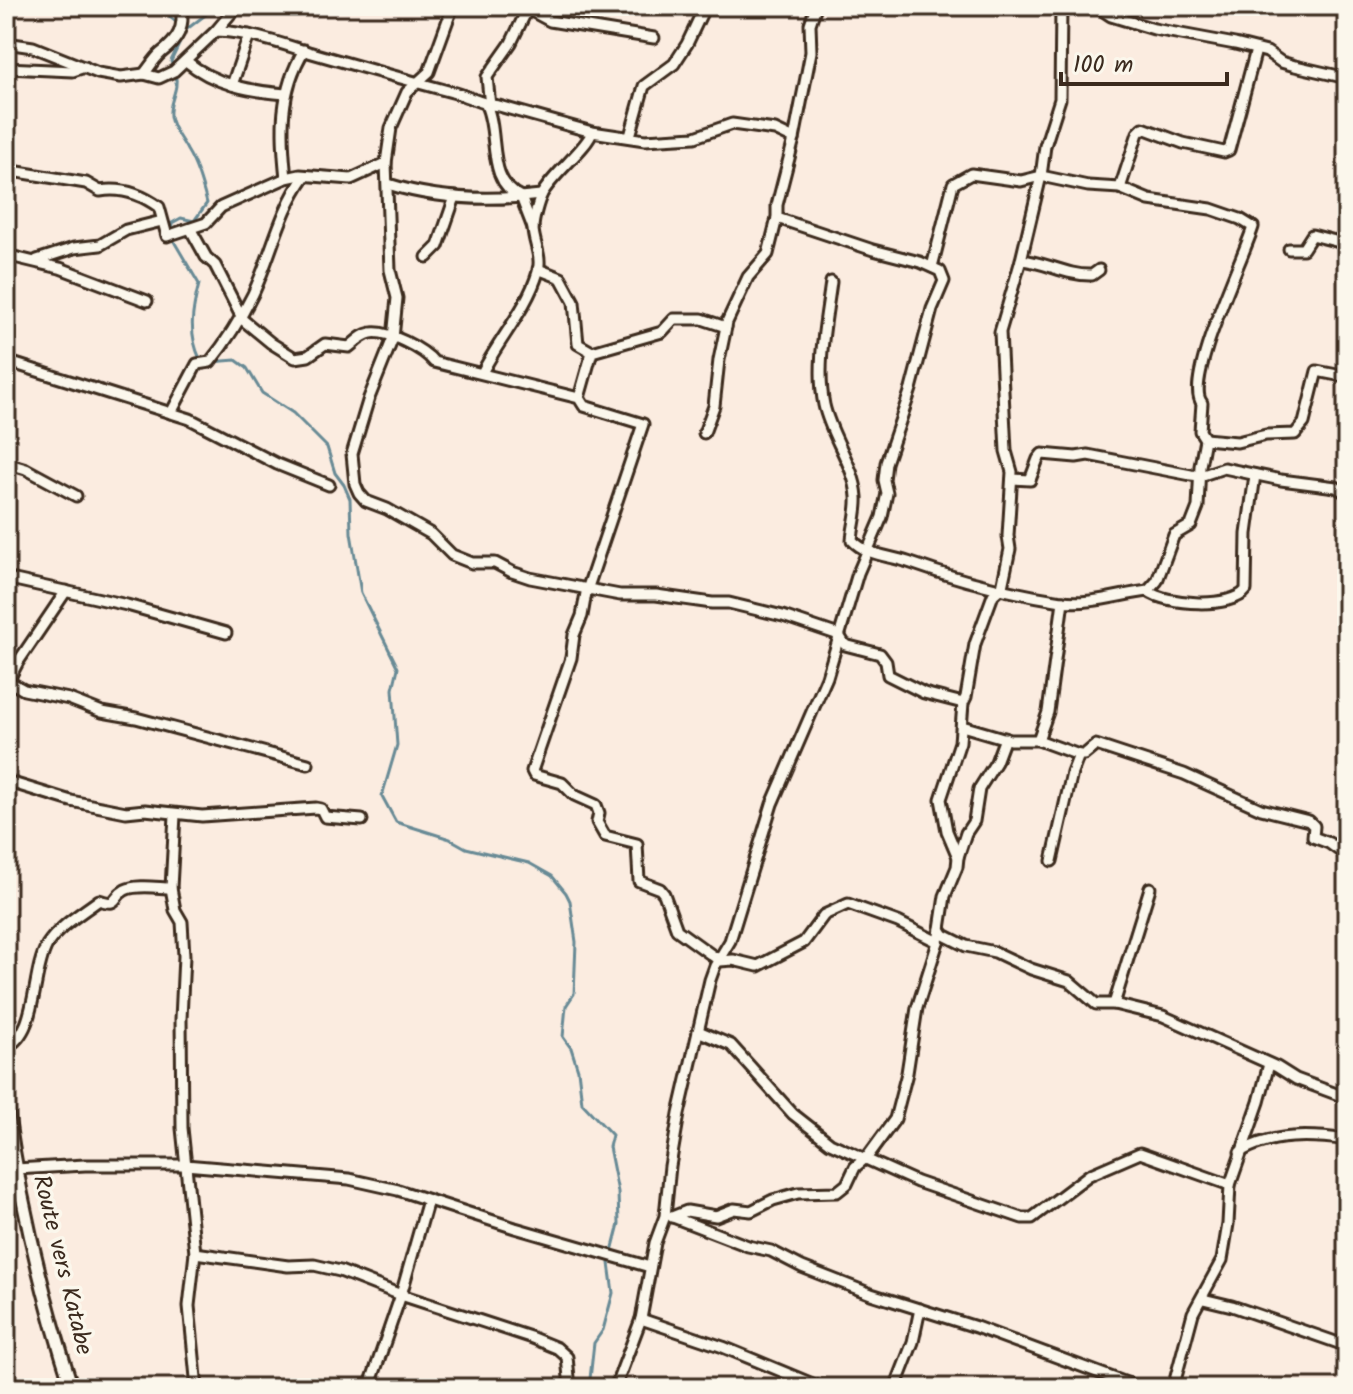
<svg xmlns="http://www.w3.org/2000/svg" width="1353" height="1394" viewBox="0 0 1353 1394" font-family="Kalam,sans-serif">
	<rect width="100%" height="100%" fill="#fbece0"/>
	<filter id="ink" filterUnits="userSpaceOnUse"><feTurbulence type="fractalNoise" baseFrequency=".0125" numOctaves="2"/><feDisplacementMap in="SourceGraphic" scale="16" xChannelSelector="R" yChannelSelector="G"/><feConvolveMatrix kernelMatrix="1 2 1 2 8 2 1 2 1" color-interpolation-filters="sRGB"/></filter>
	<g filter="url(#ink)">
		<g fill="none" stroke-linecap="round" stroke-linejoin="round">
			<g stroke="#678a95" stroke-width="3">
				<polyline points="169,6 170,17 186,30 171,61 173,67"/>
				<polyline points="187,29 213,9 224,9 226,6"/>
				<path d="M171 231 172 223 181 218 194 221 207 203C202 185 197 166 187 150 181 138 172 130 170 116 168 102 180 89 175 74"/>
				<path d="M172 238 199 284C192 311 188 333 200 359"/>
				<polyline points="211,362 236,360 247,368 262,393 293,413 327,447 335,473 344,485 350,499 351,533 361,593 398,668 393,689 397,745 382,796 396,822 450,839 466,848 529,863 552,876 566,893 570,901 576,942 574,994 566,1006 563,1037 571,1048 578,1070 582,1103 612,1135 609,1147 618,1192 619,1224 609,1263 613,1293 603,1330 594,1343 589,1388"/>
			</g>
			<g stroke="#3b2a1e" stroke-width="15">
				<g id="minor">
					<polyline points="453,6 429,72 407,92 391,128 386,163 390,270 397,298 393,338 369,398 352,454 355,484 359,493 366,501 387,509 431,534 452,555 472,563 495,563 512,572 530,578 588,589 620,595 656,595 712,603 729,603 783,616 839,635 845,645 880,654 886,662 888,675 924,693 963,703"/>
					<polyline points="522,6 550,21 654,38"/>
					<polyline points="1096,6 1111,16 1154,29 1235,44 1267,52 1281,62 1295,66 1347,78"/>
					<polyline points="216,31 237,6"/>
					<path d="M6 43 33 47 98 73 121 77 144 74 159 78 174 71 216 31C247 32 276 42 305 51 354 65 403 79 452 92 469 96 482 105 499 106L592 132 645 140 695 137 732 124 775 130 794 139"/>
					<path d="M186 61C215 85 250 91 286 94"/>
					<polyline points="6,68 73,71 85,67"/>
					<path d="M144 74C149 68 155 58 161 53 178 40 185 28 181 6"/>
					<polyline points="232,85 249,35"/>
					<path d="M486 105C500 135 485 180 521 197L533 228"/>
					<polyline points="490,106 487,77 511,43 527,10"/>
					<polyline points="630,136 644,86 674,64 687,44 705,6"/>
					<path d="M6 170 86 183 100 191C122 187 141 194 159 207L167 236 206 223 221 207 286 178 300 175 351 179 386 163"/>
					<path d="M286 178C281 132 279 92 304 50"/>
					<path d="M388 184C438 200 490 201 541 195"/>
					<polyline points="1120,188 1138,133 1143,128 1183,143 1224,152 1229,150 1256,50"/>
					<path d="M191 230 206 257 215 265 243 320 271 343 295 358 308 356 325 344 349 347C357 341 361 335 371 333 387 330 424 349 434 362L579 398 584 406 643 424 586 593 582 616 574 635 571 658 532 771 534 775 562 783 574 795 596 805 599 813 597 822 605 836 637 844 639 881 660 889 664 894 677 930 720 961 733 960 758 966 804 942 824 915 848 904 898 922 938 942"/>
					<polyline points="1289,249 1303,249 1312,235 1347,244"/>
					<polyline points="6,255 60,268 147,301"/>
					<polyline points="427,257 438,246 455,197"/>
					<polyline points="37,260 74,248 100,245 126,230 162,221"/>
					<path d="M1021 260C1046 262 1067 276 1092 275L1099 270"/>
					<path d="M932 267 953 184 971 174 1021 181 1041 176 1088 186 1120 188 1149 200 1211 209 1240 219 1253 227C1244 257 1183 382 1202 403L1200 431 1205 439 1200 466 1198 507 1191 525 1174 535 1157 581 1148 591"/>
					<polyline points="538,269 561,278 574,302 578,344 592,352"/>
					<path d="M831 282C826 321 816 366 824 405 831 437 855 466 857 497 858 511 853 526 852 540 867 556 888 555 908 562 958 580 1010 593 1062 601 1090 605 1121 594 1148 591 1166 605 1232 609 1246 590L1247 534 1255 475"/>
					<polyline points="6,361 190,419 277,464 329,485"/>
					<path d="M482 373C499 339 527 309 538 272 542 256 534 244 533 229 533 220 538 202 542 194 552 175 588 147 592 132"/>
					<polyline points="579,398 592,352 662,332 674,319 702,319 726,327"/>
					<path d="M171 413 197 364 210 362C227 341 241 318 253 294 272 254 279 212 305 176"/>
					<polyline points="704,433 714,406 719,360 727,322 748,277 768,254 777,218"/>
					<polyline points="1205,439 1237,442 1266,435 1295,434 1304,423 1317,371 1347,377"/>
					<polyline points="6,463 26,469 76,496"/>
					<polyline points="1012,479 1030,480 1038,459 1042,454 1076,457 1088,455 1191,475 1200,476 1224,468 1281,480 1336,487 1347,494"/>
					<polyline points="6,578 127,605 226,633"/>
					<polyline points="6,680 24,690 69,699 102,712 136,718 308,764"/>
					<polyline points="6,685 18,662 66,591"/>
					<polyline points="962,726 1010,740 1038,740 1079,755 1084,755 1096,745 1184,774 1261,809 1309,821 1314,826 1313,837 1329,843 1347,856"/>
					<polyline points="1038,740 1048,712 1063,601"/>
					<polyline points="6,781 71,801 126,812 145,810 202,816 316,808 321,809 325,817 362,820"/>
					<polyline points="175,815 171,888 175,910 182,922 184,956 181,1019 182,1128 195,1253 189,1306 197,1388"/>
					<polyline points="958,857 966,833 974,821 979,789 996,762 1005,738"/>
					<polyline points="1052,861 1072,773 1079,755"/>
					<polyline points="940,929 944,935 966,946 995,952 1031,969 1069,981 1096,1004 1114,1004 1163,1016 1277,1067 1296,1079 1347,1098"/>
					<polyline points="1114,1004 1150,888"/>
					<polyline points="698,1031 731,1045 793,1114 830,1143 917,1182 1022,1218 1032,1218 1089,1175 1140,1153 1230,1185"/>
					<path d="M6 1047C38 1033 31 974 47 945 58 927 82 913 99 900 119 907 112 897 125 890 137 884 159 888 171 888"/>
					<path d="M1240 1152C1272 1133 1312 1135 1347 1140"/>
					<polyline points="6,1167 16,1169 85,1165 185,1165 349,1179 398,1190 515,1228 650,1267"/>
					<polyline points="672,1217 687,1211 716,1216 734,1209 751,1211 773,1200 798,1193 837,1192 847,1184 855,1167 868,1156 895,1119 907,1073 917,1008 938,942 945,896 957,867 958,857 947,831 941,799 960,742 963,703 966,697 975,644 993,595 1002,587 1010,549 1008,536 1012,472 1006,451 1000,332 1021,260 1041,176 1045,146 1060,99 1061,6"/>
					<polyline points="673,1217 748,1246 771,1251 802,1267 871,1294 976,1327 1140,1388"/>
					<polyline points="195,1253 288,1266 314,1265 340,1271 401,1295 530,1337 557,1348 567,1357 570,1388"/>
					<polyline points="1203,1299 1232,1306 1347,1346"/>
					<polyline points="641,1319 723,1347 822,1388"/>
					<polyline points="369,1388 401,1295 428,1200"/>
					<polyline points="615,1388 641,1319 655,1243 665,1216 670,1166 679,1114 710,980 715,966 730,941 772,804 827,677 858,573 882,517 887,493 884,480 886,463 911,389 932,309 944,281 940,271 920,262 873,250 777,218 777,205 794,139 811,52 810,24 816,6"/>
					<polyline points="895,1388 913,1342 920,1309"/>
					<polyline points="1173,1388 1193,1313 1222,1260 1228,1224 1230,1185 1259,1102 1269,1064"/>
				</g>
			</g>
			<g stroke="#3b2a1e" stroke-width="17">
				<path id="tertiary" d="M6 1104C20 1201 42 1295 72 1388"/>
			</g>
			<use href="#minor" stroke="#fbf7ec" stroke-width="9"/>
			<use href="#tertiary" stroke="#fbf7ec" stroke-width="11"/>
		</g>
	</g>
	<g text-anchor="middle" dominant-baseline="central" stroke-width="7" stroke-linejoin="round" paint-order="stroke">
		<g font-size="24" fill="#3b2a1e" stroke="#fbf7ec">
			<text transform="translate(62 1265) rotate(76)">Route vers Katabe</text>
		</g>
	</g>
	<rect width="1353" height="1394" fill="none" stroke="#fbf7ec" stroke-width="32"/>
	<rect x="16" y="16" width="1321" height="1362" fill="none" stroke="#3b2a1e" stroke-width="3" filter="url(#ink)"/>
	<path d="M1061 72v12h166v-12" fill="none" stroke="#3b2a1e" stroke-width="4"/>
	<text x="1073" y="72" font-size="24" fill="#3b2a1e" stroke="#fbf7ec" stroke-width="6" paint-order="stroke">100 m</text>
</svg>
